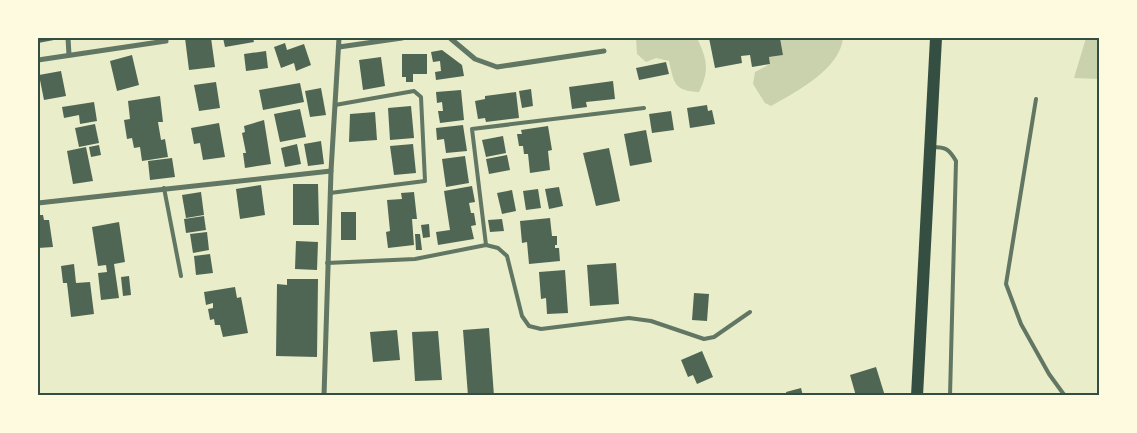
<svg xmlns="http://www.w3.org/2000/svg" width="1137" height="433" viewBox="0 0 1137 433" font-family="'DejaVu Sans',sans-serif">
	<rect width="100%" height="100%" fill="#e9edc9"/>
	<g fill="#cad2ad">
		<path d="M636 38H697C707 59 710 70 699 92 674 91 674 83 669 61L656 58 646 62 637 54Z"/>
		<path d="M780 38H843C840 69 796 92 771 106L765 103 753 84 755 72 770 64 769 57 783 55Z"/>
		<polygon points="1086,38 1099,38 1099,79 1074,78"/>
	</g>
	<g fill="#4f6655">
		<polygon points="38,38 54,38 54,40 38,43"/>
		<polygon points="185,38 211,38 215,67 189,70"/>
		<polygon points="223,38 253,38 254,42 225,47"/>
		<polygon points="709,38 780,38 783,55 769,57 770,64 752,67 750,55 741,56 742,63 715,68"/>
		<polygon points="285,43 287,50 304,44 311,65 296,71 294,63 281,68 274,47"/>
		<polygon points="442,50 462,65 464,76 436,80 435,72 441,71 440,61 433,62 431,52"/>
		<polygon points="266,51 268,68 246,71 244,54"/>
		<polygon points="402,54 427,54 427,74 413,74 413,82 406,82 406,77 402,77"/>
		<polygon points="132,55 139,85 117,91 110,61"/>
		<polygon points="381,57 385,86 363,90 359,60"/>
		<polygon points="666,62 669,74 639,80 636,68"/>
		<polygon points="61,71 66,96 44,100 39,75"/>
		<polygon points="613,81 615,99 586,102 587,107 572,109 569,87"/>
		<polygon points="216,82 220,108 199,111 194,85"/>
		<polygon points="300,83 304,102 263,110 259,90"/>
		<polygon points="321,88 326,115 310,117 305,91"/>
		<polygon points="531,89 533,106 522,108 519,91"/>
		<polygon points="461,90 464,120 440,123 438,111 443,111 442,102 437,103 436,92"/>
		<polygon points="516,92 519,118 486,122 485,118 478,119 475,101 485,99 485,96"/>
		<polygon points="160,96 163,122 158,122 161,140 165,139 168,157 142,161 140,147 134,148 132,138 127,139 124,120 130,119 128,101"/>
		<polygon points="94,102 97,121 80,124 79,115 64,118 62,107"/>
		<polygon points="707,105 708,111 712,110 715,124 690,128 687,108"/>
		<polygon points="411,106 414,138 390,140 388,108"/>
		<polygon points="300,109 306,137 280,142 274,114"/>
		<polygon points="671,111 674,130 652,133 649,114"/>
		<polygon points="375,112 377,140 349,142 350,114"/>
		<polygon points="264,120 271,164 245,168 243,153 246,153 242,133 245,132 244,126"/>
		<polygon points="219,123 225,157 203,160 200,143 194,144 191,128"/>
		<polygon points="95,124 99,143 79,147 75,128"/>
		<polygon points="463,125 467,151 446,153 444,139 437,140 436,128"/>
		<polygon points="548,126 552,150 548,151 550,170 530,173 528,154 524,154 523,146 519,146 517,134 522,134 521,130"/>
		<polygon points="646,130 652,162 630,166 624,134"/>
		<polygon points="503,136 506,153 486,157 482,140"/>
		<polygon points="321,141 324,164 308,166 304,144"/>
		<polygon points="297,144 301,164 285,167 281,148"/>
		<polygon points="413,144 416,173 394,175 390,146"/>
		<polygon points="99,145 101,155 91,157 89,147"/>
		<polygon points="86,147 93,181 73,184 67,151"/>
		<polygon points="609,148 620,201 596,206 583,153"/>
		<polygon points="507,155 510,170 489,174 486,159"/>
		<polygon points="465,156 469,183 446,187 442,159"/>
		<polygon points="172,158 175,177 150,180 148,161"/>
		<polygon points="293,184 318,184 319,225 293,225"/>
		<polygon points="261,185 265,215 240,219 236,189"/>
		<polygon points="472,186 475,202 469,203 471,213 474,213 476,225 471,226 474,239 438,245 436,232 450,230 444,191"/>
		<polygon points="559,187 563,206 549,209 545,189"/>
		<polygon points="538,189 541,208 526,210 523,191"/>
		<polygon points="512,190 516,211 502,214 497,193"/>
		<polygon points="201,192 204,215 186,218 182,195"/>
		<polygon points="414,192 417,219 412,219 414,245 388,248 386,232 390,231 387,200 402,199 401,193"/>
		<rect x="341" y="212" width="15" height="28"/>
		<polygon points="38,215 43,215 44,220 49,220 53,247 38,248"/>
		<polygon points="204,216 206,230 186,233 184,219"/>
		<polygon points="550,218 552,236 557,236 557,245 555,245 555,248 559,248 560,261 529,264 527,242 522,243 520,221"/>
		<polygon points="502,219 504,231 490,232 488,220"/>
		<polygon points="119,222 125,262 114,264 119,298 101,300 98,273 107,272 106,265 98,266 92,227"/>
		<polygon points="429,224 430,237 423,238 421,225"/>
		<polygon points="207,232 209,250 193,253 190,234"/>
		<polygon points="415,234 420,234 422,250 416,250"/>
		<polygon points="296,241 318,242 317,270 295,269"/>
		<polygon points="210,254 213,273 196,275 194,256"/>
		<polygon points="616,263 619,304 590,306 587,265"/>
		<polygon points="74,264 76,283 90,282 94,314 71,317 67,283 63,283 61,266"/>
		<polygon points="565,270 568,313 547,314 546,298 541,299 539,272"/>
		<polygon points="129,276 131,295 123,296 121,277"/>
		<polygon points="287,279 318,279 317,357 276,356 277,284 287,285"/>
		<polygon points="235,287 237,298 241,297 248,333 223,337 220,325 215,325 214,319 210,320 208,309 213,308 213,303 206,305 204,292"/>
		<polygon points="694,293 709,294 707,321 692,320"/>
		<polygon points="489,328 494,396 468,396 463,330"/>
		<polygon points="397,330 400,360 373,362 370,332"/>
		<polygon points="438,331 442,380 415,381 412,332"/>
		<polygon points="702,351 713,377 697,384 693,375 688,377 681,360"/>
		<polygon points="876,367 885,396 856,396 850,375"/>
		<polygon points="801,388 803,396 787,396 786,392"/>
	</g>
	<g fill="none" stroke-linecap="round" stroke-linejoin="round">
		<g stroke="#617663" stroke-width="4">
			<polyline points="1036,99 1006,284 1021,324 1049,374 1065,396"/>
			<path d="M932 147C946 147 949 149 956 161L950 396"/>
			<polyline points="164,188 181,276"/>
			<polyline points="330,193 425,181 421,97 414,91 335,105"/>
			<polyline points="486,245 472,129 644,108"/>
			<polyline points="327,263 415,259 486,245 498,248 507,256 522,316 529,326 541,329 629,318 651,321 704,339 714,337 750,312"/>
		</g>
		<g stroke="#617663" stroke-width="5">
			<polyline points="68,38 69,55"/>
			<polyline points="450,38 475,59 497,67 604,51"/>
			<polyline points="339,47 402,38"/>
			<polyline points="38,60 166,41 165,38"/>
			<polyline points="38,203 331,171"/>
			<polyline points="324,396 331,171 339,38"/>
		</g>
		<polyline stroke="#344e41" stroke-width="12" points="917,396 936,38"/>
	</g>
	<rect width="1137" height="433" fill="none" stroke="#fefae0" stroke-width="78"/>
	<rect x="39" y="39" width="1059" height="355" fill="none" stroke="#344e41" stroke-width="2"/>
</svg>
